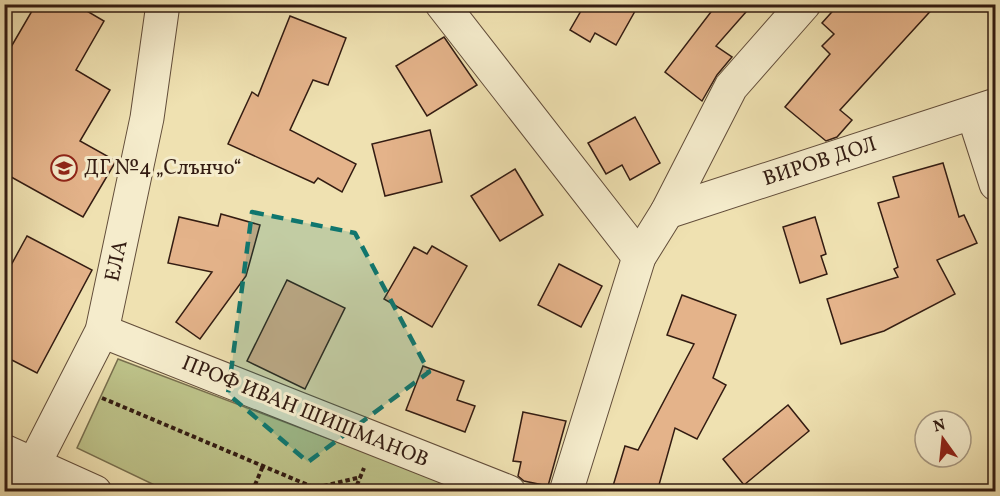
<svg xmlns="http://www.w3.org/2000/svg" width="1000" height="496" viewBox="0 0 1000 496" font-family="Vollkorn,serif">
	<rect width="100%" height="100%" fill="#efe1b1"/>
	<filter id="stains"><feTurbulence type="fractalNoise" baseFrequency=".00333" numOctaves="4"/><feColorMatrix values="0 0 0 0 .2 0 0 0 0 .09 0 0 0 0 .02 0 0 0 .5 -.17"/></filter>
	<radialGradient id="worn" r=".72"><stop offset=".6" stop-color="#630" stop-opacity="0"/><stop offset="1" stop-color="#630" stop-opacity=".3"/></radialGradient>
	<polygon fill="#bdc289" stroke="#786f4e" stroke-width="1.5" points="118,359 467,491 167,491 77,448"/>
	<g fill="#e4b38a" stroke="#331c12" stroke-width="1.5">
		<polygon points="36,4 75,4 104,21 76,70 110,90 80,141 116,161 83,217 4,173 4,59"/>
		<polygon points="585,4 639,4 616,45 595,33 590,42 570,30"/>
		<polygon points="717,4 753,4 716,46 732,57 717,75 702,101 665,72"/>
		<polygon points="839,4 937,4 840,110 852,120 837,137 826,141 785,107 830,54 822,46 834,34 822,23"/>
		<polygon points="290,16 346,38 328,85 313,80 290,130 356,164 342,192 318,178 314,183 228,144 252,92 258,96"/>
		<polygon points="444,37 477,85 427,116 396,66"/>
		<polygon points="635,117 660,163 630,180 622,165 606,174 588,143"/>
		<polygon points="430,130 442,182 385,196 372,144"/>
		<polygon points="943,163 959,217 964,215 977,243 937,260 955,294 884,331 841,344 827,299 898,277 894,269 898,267 878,203 899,197 893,177"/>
		<polygon points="515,169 543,215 500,241 471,196"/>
		<polygon points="221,214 260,225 246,276 200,339 176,322 212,272 168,263 179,217 218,226"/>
		<polygon points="815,217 826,254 821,256 827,274 800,283 783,227"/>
		<polygon points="27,236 92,270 37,373 4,356 4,278"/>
		<polygon points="432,246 467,266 432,327 384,299 414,247 427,254"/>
		<polygon points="559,264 602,286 581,327 538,305"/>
		<polygon points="287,280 345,308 305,389 247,361"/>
		<polygon points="682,295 736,315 713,378 726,385 697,439 675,428 657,492 633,492 613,486 625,446 638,450 694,344 667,335"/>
		<polygon points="423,366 464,381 457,400 475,406 465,432 406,410"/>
		<polygon points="788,405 809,431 744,485 723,459"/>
		<polygon points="523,412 566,421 548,486 524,481 518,476 521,462 513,461"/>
	</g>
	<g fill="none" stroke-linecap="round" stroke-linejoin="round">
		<g stroke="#624d3a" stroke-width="35">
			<g id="minor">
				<polyline points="442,4 639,257"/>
				<polyline points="973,113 996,184"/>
				<polyline points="667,212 996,105"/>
				<polyline points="102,331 509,492"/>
				<polyline points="4,451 95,492"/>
				<polyline points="5,492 34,464 102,331 147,118 163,4"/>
				<polyline points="566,492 639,257 667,212 731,87 804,4"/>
			</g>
		</g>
		<g stroke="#331c12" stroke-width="4" stroke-dasharray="4.5 3" stroke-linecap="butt">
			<polyline points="102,398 315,488 361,477"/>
			<polyline points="252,492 263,466"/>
			<polyline points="354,492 364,468"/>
		</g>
		<use href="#minor" stroke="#f5eccc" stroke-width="33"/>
	</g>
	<path fill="#0f766e" fill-opacity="0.2" stroke="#0f766e" stroke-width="4.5" stroke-dasharray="12 8" stroke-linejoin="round" d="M252 212 355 233 429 372 308 462 228 394Z"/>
	<defs>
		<g id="school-ring" transform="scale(1.35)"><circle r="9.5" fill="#f5eccc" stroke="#8f2418" stroke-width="1.5"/><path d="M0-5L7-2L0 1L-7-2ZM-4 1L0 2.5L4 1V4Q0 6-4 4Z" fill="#8f2418"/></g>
	</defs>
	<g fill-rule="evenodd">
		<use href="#school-ring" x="64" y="168"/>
	</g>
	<g text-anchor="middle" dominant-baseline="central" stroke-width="6" stroke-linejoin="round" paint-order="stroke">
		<g font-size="21" fill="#331c12" stroke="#f5eccc">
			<text transform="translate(820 162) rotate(-18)">ВИРОВ ДОЛ</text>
			<text transform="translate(117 261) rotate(-78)">ЕЛА</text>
			<text transform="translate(305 412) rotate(22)">ПРОФ ИВАН ШИШМАНОВ</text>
		</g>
		<g font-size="21" fill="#331c12" stroke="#f5eccc" text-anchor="start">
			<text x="84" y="168">ДГ №4 „Слънчо“</text>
		</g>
	</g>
	<rect width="1000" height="496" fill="none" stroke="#efe1b1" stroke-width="24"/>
	<rect x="6" y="6" width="988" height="484" fill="none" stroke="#331c12" stroke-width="3"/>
	<rect x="12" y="12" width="976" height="472" fill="none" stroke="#331c12" stroke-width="1.5"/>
	<g transform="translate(943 439) rotate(345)"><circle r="28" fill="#f5eccc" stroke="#a79982" stroke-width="1.5"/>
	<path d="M0-4.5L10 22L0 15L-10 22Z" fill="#8f2418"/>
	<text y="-9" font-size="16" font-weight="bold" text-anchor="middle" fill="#331c12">N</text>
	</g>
	<rect width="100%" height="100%" filter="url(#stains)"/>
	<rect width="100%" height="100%" fill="url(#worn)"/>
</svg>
